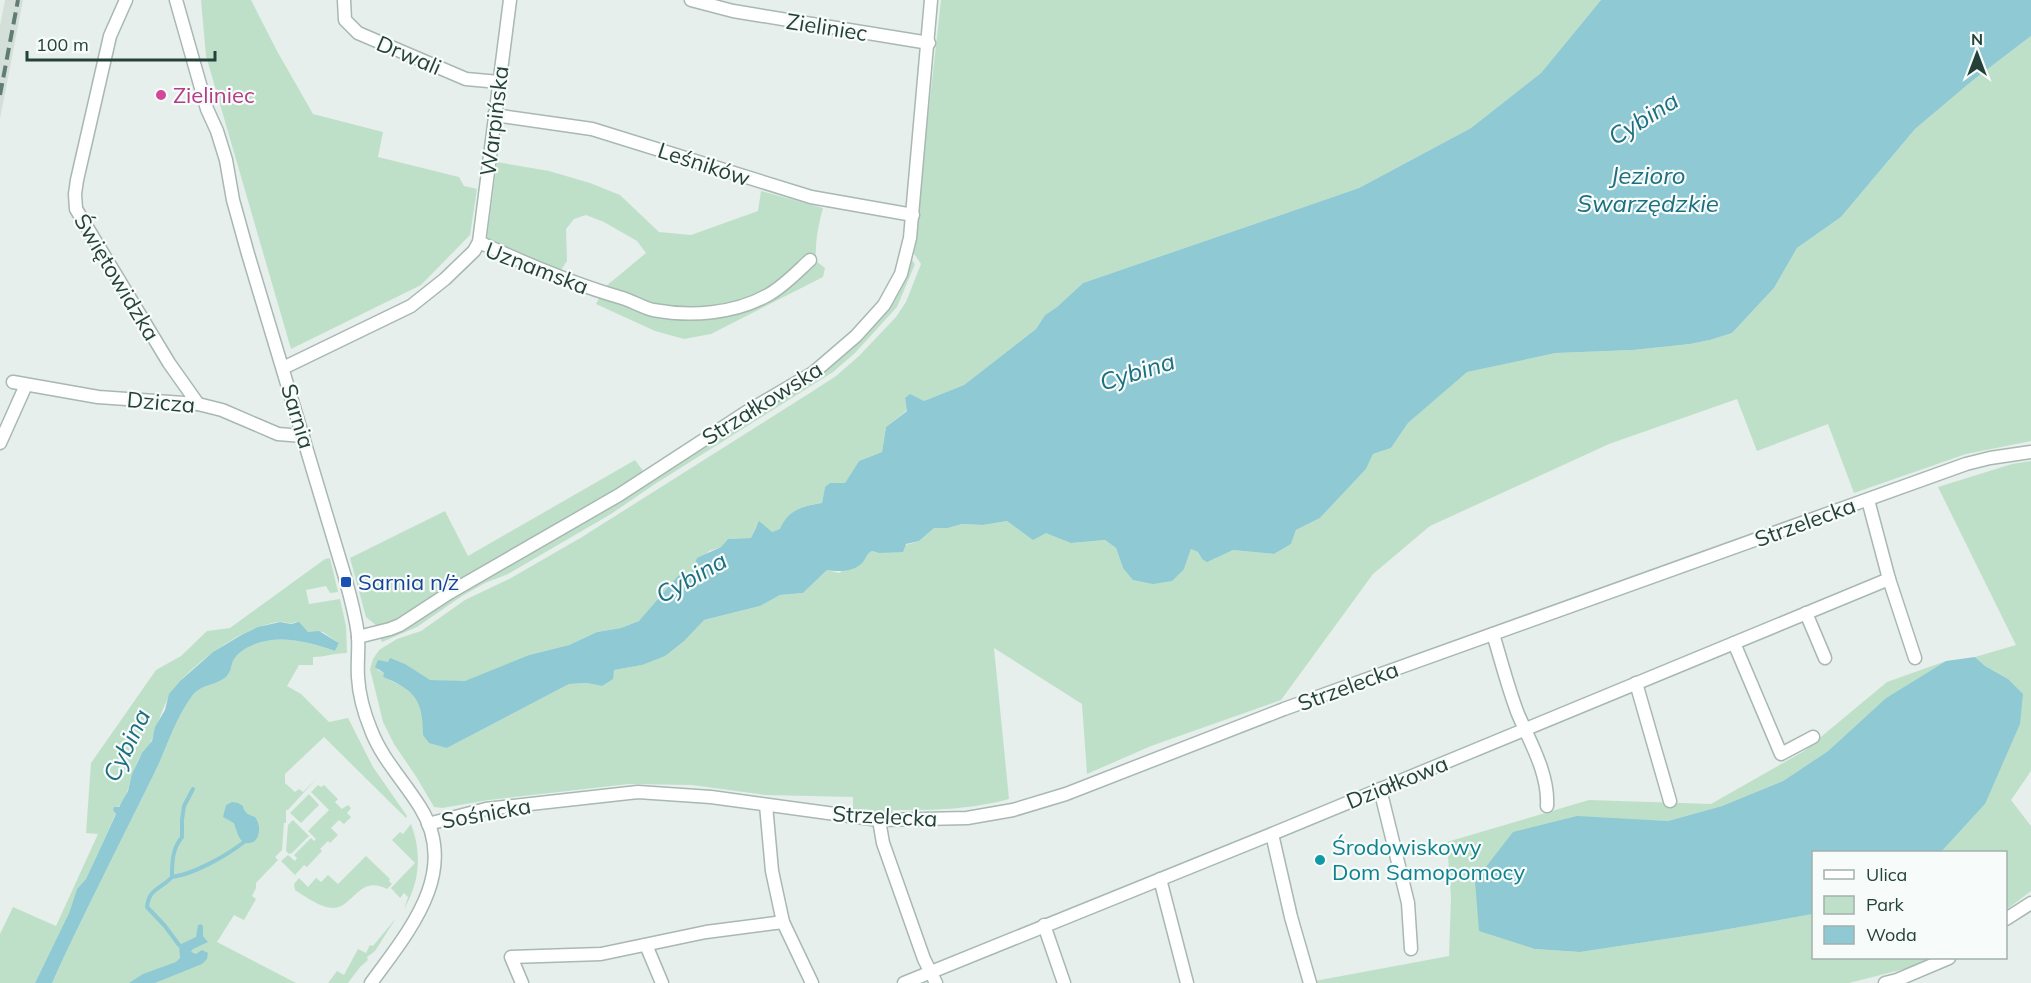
<svg xmlns="http://www.w3.org/2000/svg" width="2031" height="983" viewBox="0 0 2031 983" font-family="Mulish,sans-serif">
	<rect width="100%" height="100%" fill="#e6efeb"/>
	<polygon fill="#d4dfda" points="5,0 23,0 0,119 0,26"/>
	<g fill="#bfe0c8">
		<polygon points="201,0 251,0 277,51 313,114 383,132 378,157 459,177 464,186 477,189 470,235 421,285 291,349 206,56"/>
		<path d="M941 0H1601L1541 73 1471 128 1359 188 1083 283 1057 307 1045 315 1036 329 964 385 924 401 905 398 907 410 886 427 882 452 859 461 845 483 825 487 822 503C804 505 787 511 781 529L772 532 756 526 751 538 728 539 721 547 709 551 692 572 639 621 621 628 597 632 569 645 529 655 464 682 430 680 390 659 389 662 377 670 384 673 383 677 416 693 423 714V735L447 748 569 684 587 683 602 686 613 670 642 665 704 620 760 606 780 595 803 593 827 570 839 573 872 551 879 553 919 541 934 528H948L962 524 983 525 1007 521 1033 539 1046 532 1071 543 1105 540 1116 548 1123 568 1184 569 1191 549 1198 552 1202 559H1214L1218 555 1233 550 1274 554 1291 544 1296 530 1320 518 1366 469 1373 454 1391 448 1408 423 1466 372 1556 353 1633 350 1690 344 1710 340 1732 333 1774 288 1797 248 1841 217 1915 129 1972 81 2031 36V441L1966 454 1854 493 1828 424 1757 451 1737 399 1609 444 1430 526 1373 574 1281 700 1151 746 1087 774 1082 704 994 648 1009 799C968 810 934 810 893 810L892 814 853 810V797L766 795 692 785 629 784 489 800 442 808 434 807 417 778 394 744 383 722 370 669 373 659 379 650 397 639 421 631 465 600 511 578 582 537 813 391 836 376 859 356 896 317 906 302 921 264 913 252Z"/>
		<path d="M497 162 549 171 590 183 620 195 659 232 691 235 758 211 761 191 823 208C818 226 815 242 816 261L825 268 823 277 711 334 684 339 655 331 596 304 605 287 646 253 637 241 604 222 586 215 574 219 566 229 567 261 559 273 487 239Z"/>
		<polygon points="911,259 915,264 897,307 855,353 833,372 655,484 611,514 508,574 485,583 462,596 417,627 382,642 380,638 399,631 460,592 560,537 746,419 816,377 849,351 888,310 905,280"/>
		<polygon points="635,460 644,472 558,527 390,623 378,627 366,617 350,558 445,511 468,556"/>
		<polygon points="2031,461 2031,771 2011,800 2031,826 2031,891 2006,910 2006,852 1941,852 1985,804 2008,679 1985,666 1975,657 2016,645 1938,487 2012,464"/>
		<path d="M330 558 338 592 330 593 326 586 306 590 309 604 340 599 346 626 347 653C335 653 325 657 313 657V665H299L287 686 301 694 329 722 348 718 373 767 407 816 406 818 324 737 285 774V783L295 792 299 789 303 792 317 778 288 810H286V823H284L282 850 275 857 278 860 256 883V888L252 896 256 899 244 920 234 915 217 942 296 983H52C83 915 117 849 150 782 165 754 173 722 192 696 203 682 220 686 229 673 231 670 231 667 232 664 234 656 243 649 251 646 277 633 309 642 335 651L339 643 323 632H308L295 622C289 625 288 622 282 622 277 621 265 625 260 627 234 634 198 662 180 681 166 695 159 721 152 739 150 745 145 749 142 754 138 759 136 765 134 771 128 784 128 803 113 810L116 813 86 879 77 889 69 913 35 983H0V934L13 907 56 926 98 834 86 833 91 763 156 670 181 656 207 631 230 628 325 559Z"/>
		<polygon points="1946,661 1886,698 1828,751 1783,781 1722,806 1668,821 1628,820 1485,870 1475,881 1535,949 1580,952 1712,932 1813,914 1814,958 1938,958 1912,967 1849,983 1304,983 1449,956 1451,897 1447,842 1589,800 1711,804 1804,751 1887,682"/>
		<polygon points="318,785 321,787 324,785 338,799 335,802 342,809 348,805 351,808 347,813 351,817 344,824 339,820 331,828 338,835 330,843 328,841 320,849 322,851 307,867 304,865 295,875 281,861 288,855 295,861 297,858 294,855 311,838 314,841 316,839 308,831 329,810 311,792"/>
		<polygon points="309,794 319,805 301,823 290,813"/>
		<polygon points="293,820 309,836 292,853 289,854 286,851 288,825"/>
		<path d="M411 824C422 853 420 882 404 909L408 897 404 893 400 898 391 888 415 863 392 840 400 832 403 834Z"/>
		<path d="M366 856 390 879 389 881 392 884 387 889C359 874 353 908 333 908 321 908 304 896 295 890L294 884 299 878 308 887 316 878 321 882 328 875 338 884Z"/>
		<polygon points="396,918 375,951 367,957 368,960 360,967 348,983 328,983 337,971 344,975 358,949 366,953 370,945 373,946"/>
	</g>
	<g fill="#8ec9d4">
		<path d="M1601 0H2031V36L1972 81 1915 129 1841 217 1797 248 1774 288 1732 333 1710 340 1690 344 1633 350 1556 353 1467 372 1408 423 1391 448 1373 454 1366 469 1320 518 1296 530 1291 544 1274 554 1233 550 1207 562 1202 559 1198 552 1191 549 1184 569 1172 581 1153 584 1133 580 1123 568 1116 548 1105 540 1071 543 1046 533 1033 540 1007 521 983 525 962 524 948 528H934L919 541 906 544 903 552 879 553 872 551C866 554 867 557 863 562 855 572 838 572 827 570L803 593 780 595 760 606 704 620 684 641 665 656 642 665 614 670 613 679 602 686 587 683 569 684 447 748 429 743 423 735C423 700 415 690 383 677L384 673 375 667 378 660 388 662 390 658 405 664 430 680 465 681 529 655 569 645 597 632 621 628 639 621 678 576 692 572 697 558 721 547 728 539 751 538 759 521 772 532 780 529C788 510 802 506 822 503L825 487 830 483H845L859 461 882 452 886 427 907 411 905 398 910 394 924 401 964 385 1036 329 1045 315 1057 307 1083 283 1359 188 1471 128 1541 73Z"/>
		<path d="M280 622 291 624 299 622 308 632 319 631 339 643 335 651C309 642 277 633 251 646 243 649 234 656 232 664 231 667 231 670 229 673 221 686 203 682 192 696 173 722 165 754 150 782 117 849 83 915 52 983H35L69 913 77 889 86 879 116 814 113 810 114 807H119L128 791 132 774 142 753 152 741 155 727 165 710 169 694 180 681 213 652 243 634 258 627Z"/>
		<polygon points="1975,657 1985,666 2008,679 2023,694 2020,724 1985,804 1941,852 1814,852 1813,914 1712,932 1580,952 1535,949 1479,931 1475,881 1513,832 1577,816 1668,821 1722,806 1783,781 1828,751 1886,698 1946,661"/>
		<path d="M232 802 238 803 243 806C244 813 249 815 255 817 260 824 261 833 255 841 240 849 238 834 234 823L223 817 226 805Z"/>
		<polygon points="201,924 203,926 203,936 208,942 193,949 191,952 196,954 202,950 208,953 207,959 202,964 155,983 129,983 143,974 176,962 180,958 179,945 196,937 198,925"/>
	</g>
	<g fill="none" stroke-linecap="round" stroke-linejoin="round">
		<g stroke="#8ec9d4" stroke-width="4">
			<path d="M172 877C194 874 226 856 244 842"/>
			<path d="M179 945 165 926 147 907C149 888 160 890 172 877 172 863 172 849 182 837V820L184 806 193 789"/>
		</g>
		<g stroke="#a8b8b2" stroke-width="15">
			<g id="street">
				<polyline points="126,0 110,36 77,180 75,194 76,209 169,363 198,404"/>
				<path d="M176 0 207 109 217 131 226 160 233 200 248 254 345 577C350 597 356 616 358 636 359 649 357 663 358 677 359 695 364 713 371 730 382 759 404 781 420 807 461 872 408 932 371 983"/>
				<polyline points="344,0 345,20 358,33 466,79 499,82"/>
				<polyline points="691,0 733,11 929,43"/>
				<polyline points="494,115 592,129 811,197 913,215"/>
				<path d="M479 242C524 263 571 283 619 297 631 300 641 307 653 310 691 317 734 314 768 295 784 286 797 272 810 260"/>
				<polyline points="283,368 411,306 445,279 474,251 479,242 510,0"/>
				<polyline points="13,382 98,397 198,404 222,410 278,434 303,436"/>
				<polyline points="0,443 26,385"/>
				<polyline points="1868,500 1889,579 1915,658"/>
				<polyline points="1806,613 1825,658"/>
				<path d="M1493 634C1501 660 1508 688 1518 714 1530 742 1549 774 1547 806"/>
				<polyline points="358,637 390,629 400,625 449,593 619,495 745,413 813,373 856,336 884,305 901,274 910,238 931,0"/>
				<polyline points="1734,643 1781,754 1813,737"/>
				<polyline points="1636,683 1670,801"/>
				<polyline points="1380,789 1408,903 1411,949"/>
				<polyline points="766,805 772,871 783,922 812,983"/>
				<polyline points="879,820 883,843 924,959 936,983"/>
				<polyline points="428,824 486,809 638,792 711,797 879,820 967,818 1013,810 1066,794 1284,709 1966,464 1990,458 2031,452"/>
				<polyline points="1272,834 1291,917 1310,983"/>
				<polyline points="1160,879 1187,983"/>
				<polyline points="2006,919 2031,903"/>
				<polyline points="1044,925 1064,983"/>
				<polyline points="646,945 662,983"/>
				<polyline points="522,983 511,957 601,954 706,932 783,922"/>
				<polyline points="904,983 1272,834 1889,579"/>
				<polyline points="1885,983 1897,980 1949,958"/>
			</g>
		</g>
		<use href="#street" stroke="#fff" stroke-width="12"/>
		<polyline stroke="#5f7d75" stroke-width="4" stroke-dasharray="12 6" stroke-linecap="butt" points="0,95 18,0"/>
	</g>
	<circle fill="#d1479c" stroke="#f7fbf9" stroke-width="2" cx="161" cy="95" r="6"/>
	<rect fill="#1a4fb4" stroke="#f7fbf9" stroke-width="2" x="340" y="576" width="12" height="12" rx="3"/>
	<circle fill="#0f9aa8" stroke="#f7fbf9" stroke-width="2" cx="1320" cy="860" r="6"/>
	<g text-anchor="middle" dominant-baseline="central" stroke-width="4.5" stroke-linejoin="round" paint-order="stroke">
		<g font-size="22" fill="#24423a" stroke="#f7fbf9">
			<text transform="translate(827 27) rotate(9)">Zieliniec</text>
			<text transform="translate(409 55) rotate(23)">Drwali</text>
			<text transform="translate(494 121) rotate(-83)">Warpińska</text>
			<text transform="translate(704 164) rotate(18)">Leśników</text>
			<text transform="translate(537 268) rotate(21)">Uznamska</text>
			<text transform="translate(117 277) rotate(59)">Świętowidzka</text>
			<text transform="translate(161 402) rotate(5)">Dzicza</text>
			<text transform="translate(762 403) rotate(-32)">Strzałkowska</text>
			<text transform="translate(298 416) rotate(73)">Sarnia</text>
			<text transform="translate(1805 522) rotate(-20)">Strzelecka</text>
			<text transform="translate(1348 686) rotate(-20)">Strzelecka</text>
			<text transform="translate(1397 782) rotate(-22)">Działkowa</text>
			<text transform="translate(486 813) rotate(-10)">Sośnicka</text>
			<text transform="translate(885 816) rotate(3)">Strzelecka</text>
		</g>
		<g font-size="22" fill="#b23c85" stroke="#f7fbf9" text-anchor="start">
			<text x="173" y="95">Zieliniec</text>
		</g>
		<g font-size="22" fill="#164399" stroke="#f7fbf9" text-anchor="start">
			<text x="358" y="582">Sarnia n/ż</text>
		</g>
		<g font-size="22" fill="#0d838f" stroke="#f7fbf9" text-anchor="start">
			<text x="1332" y="847">Środowiskowy<tspan x="1332" dy="25">Dom Samopomocy</tspan></text>
		</g>
		<g font-size="24" font-style="italic" fill="#1c6f80" stroke="#f7fbf9">
			<text transform="translate(1643 118) rotate(-32)">Cybina</text>
			<text x="1648" y="175">Jezioro<tspan x="1648" dy="28">Swarzędzkie</tspan></text>
			<text transform="translate(1137 371) rotate(-17)">Cybina</text>
			<text transform="translate(691 577) rotate(-30)">Cybina</text>
			<text transform="translate(126 745) rotate(-64)">Cybina</text>
		</g>
	</g>
	<rect x="1812" y="851" width="195" height="108" fill="#f7fbf9" stroke="#a3b1ad" stroke-width="1.5"/>
	<rect x="1824" y="870" width="30" height="9" fill="#ffffff" stroke="#a3b1ad" stroke-width="1.5"/>
	<text x="1866" y="881" font-size="18" fill="#24423a">Ulica</text>
	<rect x="1824" y="896" width="30" height="18" fill="#bfe0c8" stroke="#a3b1ad" stroke-width="1.5"/>
	<text x="1866" y="911" font-size="18" fill="#24423a">Park</text>
	<rect x="1824" y="926" width="30" height="18" fill="#8ec9d4" stroke="#a3b1ad" stroke-width="1.5"/>
	<text x="1866" y="941" font-size="18" fill="#24423a">Woda</text>
	<g transform="translate(1977 54)" stroke="#f7fbf9" stroke-width="4.5" paint-order="stroke">
	<path d="M0-4.5L10 22L0 15L-10 22Z" fill="#24423a"/>
	<text y="-9" font-size="16" font-weight="bold" text-anchor="middle" fill="#24423a">N</text>
	</g>
	<path d="M27 51v9h188v-9" fill="none" stroke="#24423a" stroke-width="3"/>
	<text x="36" y="51" font-size="18" fill="#24423a" stroke="#f7fbf9" stroke-width="4.5" paint-order="stroke">100 m</text>
</svg>
